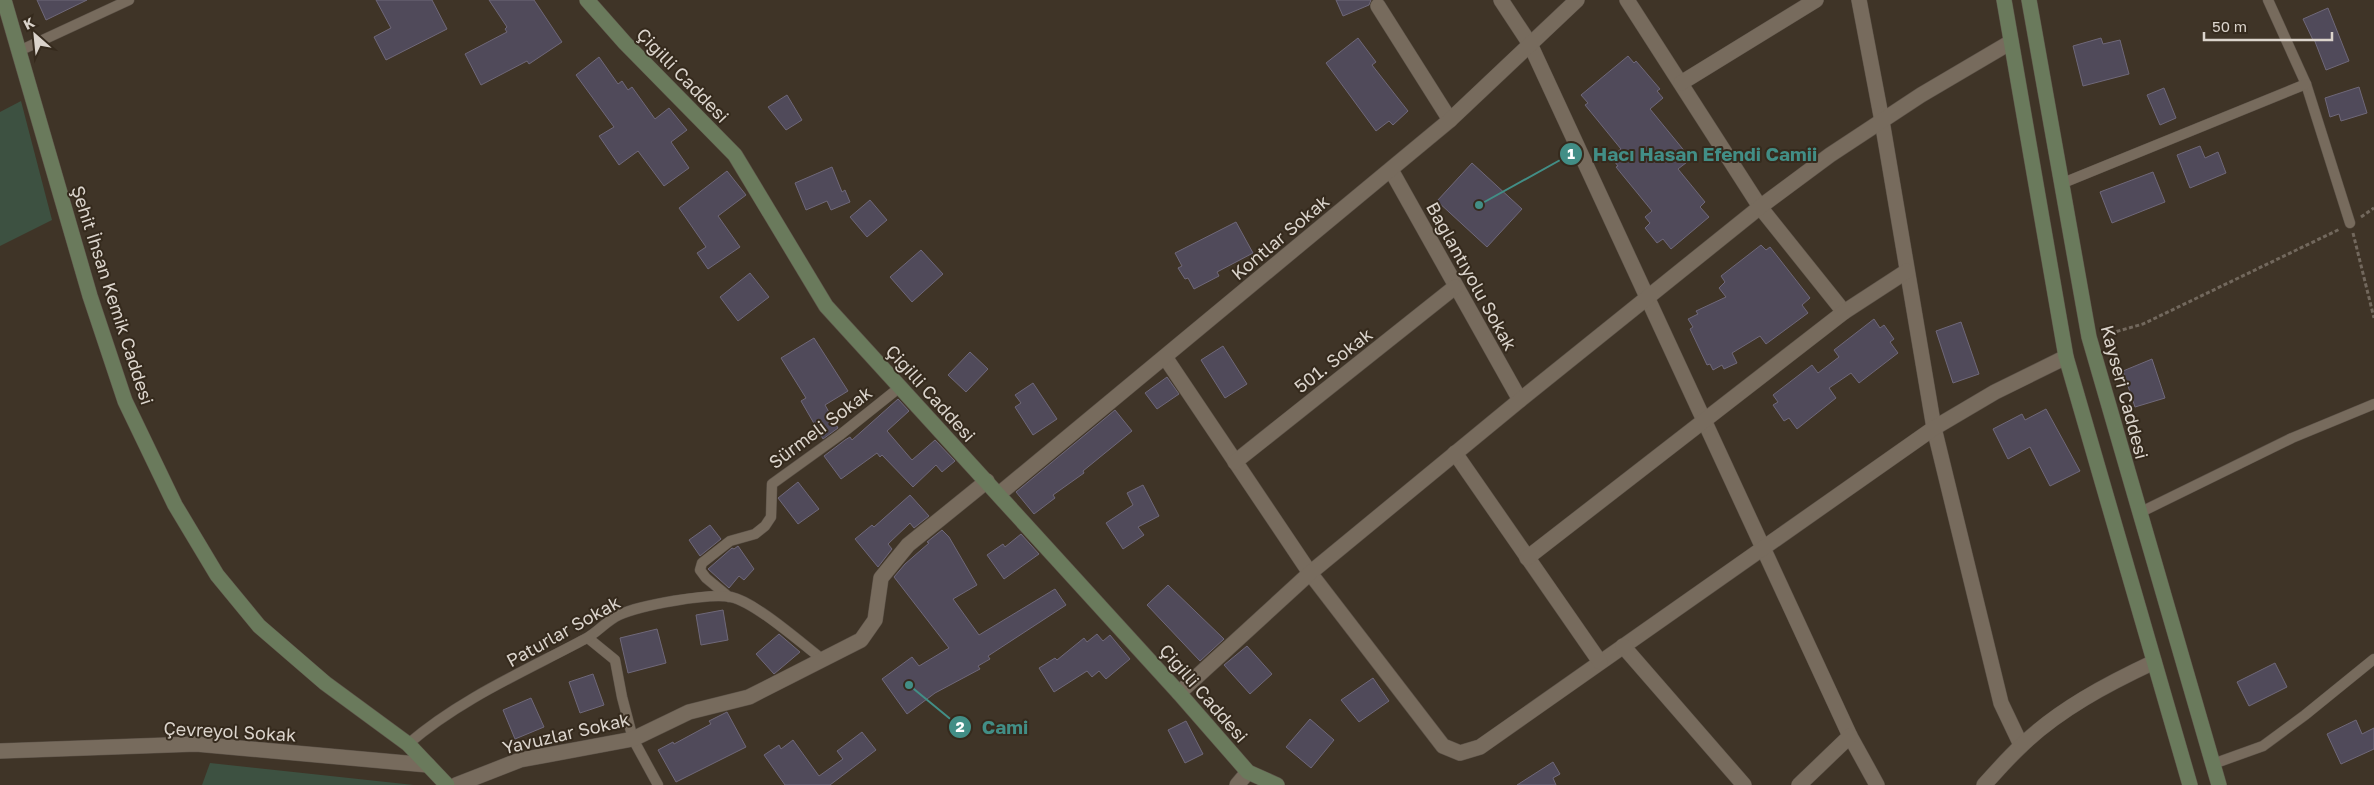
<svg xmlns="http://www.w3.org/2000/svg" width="2374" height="785" viewBox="0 0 2374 785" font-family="'Golos Text',sans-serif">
	<rect width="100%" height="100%" fill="#3f3427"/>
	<g fill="#3d5141">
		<polygon points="21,101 52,220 0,246 0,112"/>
		<polygon points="210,763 414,785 202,785"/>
	</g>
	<g fill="#504a5a" stroke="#6f6879">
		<polygon points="37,0 87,0 46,20"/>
		<polygon points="376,0 432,0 447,29 386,60 374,37 391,28"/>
		<polygon points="489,0 534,0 562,42 529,64 527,61 481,85 465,54 507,32 505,29 507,27"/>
		<polygon points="1336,0 1371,0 1369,5 1343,16"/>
		<polygon points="2328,8 2349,61 2326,70 2314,39 2313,40 2303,19"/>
		<polygon points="1358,38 1376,62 1372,65 1408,111 1393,125 1389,121 1376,131 1326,63"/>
		<polygon points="2101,38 2103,44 2120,40 2129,74 2083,86 2073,46"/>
		<polygon points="1628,56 1634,63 1636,61 1660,89 1657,91 1663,98 1650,109 1691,159 1678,169 1705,202 1700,207 1709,217 1671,249 1663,239 1657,243 1645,228 1650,223 1645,217 1652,211 1616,167 1618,166 1611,157 1621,149 1585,105 1588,103 1581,95"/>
		<polygon points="599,57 618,84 622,81 628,90 632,87 655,119 669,108 687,130 671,142 689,168 664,186 638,151 619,165 599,136 614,127 576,75"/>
		<polygon points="2359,87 2367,113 2341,121 2339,114 2330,117 2325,98"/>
		<polygon points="2164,88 2176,118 2160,125 2147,95"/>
		<polygon points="787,95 802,120 786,130 768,107"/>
		<polygon points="2200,146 2205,158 2218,152 2226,173 2190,188 2177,155"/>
		<polygon points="1472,163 1522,209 1487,247 1437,201"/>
		<polygon points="832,167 842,192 845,190 850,202 831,210 827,201 806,210 795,183"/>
		<polygon points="727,171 746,195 718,216 740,247 708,269 697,253 706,247 679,208"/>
		<polygon points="2153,172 2165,202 2112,223 2100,192"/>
		<polygon points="870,200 887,220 867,237 850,217"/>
		<polygon points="1236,222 1253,253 1217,272 1219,276 1194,289 1188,278 1185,279 1178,268 1182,266 1175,253"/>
		<polygon points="1761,245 1766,250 1770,247 1810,298 1802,305 1808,313 1766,344 1760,336 1732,353 1737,363 1724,369 1722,365 1713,370 1710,364 1707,365 1690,329 1693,327 1688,319 1698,314 1696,311 1726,297 1719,288 1725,282 1721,276"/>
		<polygon points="921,250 943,274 912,302 890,277"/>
		<polygon points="750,273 769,297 738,321 720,297"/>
		<polygon points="1874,319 1880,328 1884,325 1894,339 1890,342 1898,353 1859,383 1851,373 1829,388 1836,398 1797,429 1789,418 1784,421 1773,405 1778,402 1773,395 1812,365 1818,373 1839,357 1834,350"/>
		<polygon points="1961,322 1979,374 1953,383 1936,331"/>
		<polygon points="814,338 848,391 825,405 838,428 823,439 801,401 806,398 781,358"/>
		<polygon points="1223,346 1247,384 1225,398 1201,360"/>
		<polygon points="970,352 988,369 966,392 948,375"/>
		<polygon points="2152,359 2165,398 2135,407 2123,371"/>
		<polygon points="1167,377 1179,394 1157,409 1145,393"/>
		<polygon points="1033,383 1057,419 1033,435 1015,407 1021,403 1015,395"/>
		<polygon points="898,399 909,411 887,431 912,460 935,440 955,461 942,472 936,465 913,487 882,455 880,457 877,453 841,479 824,456 845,440 850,437 852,440"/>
		<polygon points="2046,409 2080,471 2050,486 2030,447 2008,459 1993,429 2022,414 2025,420"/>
		<polygon points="1115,410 1132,431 1083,471 1084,473 1053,495 1055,498 1034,514 1016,492"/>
		<polygon points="798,482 819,509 798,524 778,498"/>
		<polygon points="1143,485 1159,516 1138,527 1144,535 1123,549 1106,523 1133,505 1127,493"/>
		<polygon points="910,495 929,516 914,528 910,523 888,544 892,549 878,567 855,539 872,525 874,527"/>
		<polygon points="710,525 721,539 700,556 689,540"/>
		<polygon points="942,530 949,537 977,585 953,599 979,635 1055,589 1066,605 988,656 990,659 978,666 980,669 935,693 907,714 882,679 912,657 919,666 949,648 894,577 905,564 929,543 927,542"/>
		<polygon points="1021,534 1039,554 1004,579 987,555 1003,544 1005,547"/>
		<polygon points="738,546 754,569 744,580 739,576 729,588 708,569 732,548 734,549"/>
		<polygon points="1168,585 1224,639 1200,661 1147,605"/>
		<polygon points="723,610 728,640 701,645 696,615"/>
		<polygon points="657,629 666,663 628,673 620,638"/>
		<polygon points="779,634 800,652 774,674 756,654"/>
		<polygon points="1097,634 1103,641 1110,635 1130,659 1106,679 1099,671 1092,677 1087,671 1054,692 1039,668 1055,658 1057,660 1084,638 1087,642"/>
		<polygon points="1247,646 1272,674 1250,694 1224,665"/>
		<polygon points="2275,663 2287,687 2249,706 2237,682"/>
		<polygon points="593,674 604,705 580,713 569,682"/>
		<polygon points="1373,678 1389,701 1359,722 1341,700"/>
		<polygon points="531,698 544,727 515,739 503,710"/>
		<polygon points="727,712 746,747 676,782 658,750 673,742 674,744 711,724 709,721"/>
		<polygon points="1310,719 1334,740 1311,768 1286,747"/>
		<polygon points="2356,720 2362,734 2374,728 2374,749 2341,764 2327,734"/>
		<polygon points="1186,721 1203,754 1185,763 1168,730"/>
		<polygon points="862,732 876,750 830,785 785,785 764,755 779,745 781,749 793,740 819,776 843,759 837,751"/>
		<polygon points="1553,762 1560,774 1553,778 1556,785 1517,785"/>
	</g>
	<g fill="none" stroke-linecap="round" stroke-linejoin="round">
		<g stroke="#5c5248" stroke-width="11">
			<g id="lane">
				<polyline points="2268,0 2306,84 2350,223"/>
				<polyline points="19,51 129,0"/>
				<polyline points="2063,183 2306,84"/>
				<polyline points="2139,513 2292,438 2374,404"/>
				<polyline points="729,597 706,578 700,570 702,563 730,541 755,534 765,526 771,517 772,484 840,435 900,387"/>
				<polyline points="588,638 615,660 622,697 633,739 658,785"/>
				<path d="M408 744C460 699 525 671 585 639 597 633 606 621 619 615 640 605 708 593 731 597 755 602 801 643 822 659"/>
				<polyline points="2213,764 2263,746 2305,715 2374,659"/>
			</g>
		</g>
		<g stroke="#5c5248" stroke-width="16">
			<g id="street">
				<polyline points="1501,0 1530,44 1850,736 1877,785"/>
				<polyline points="1627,0 1760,207 1844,312"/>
				<polyline points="1859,0 1882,121 1934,428 2001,703 2021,745"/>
				<polyline points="1378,6 1450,120"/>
				<polyline points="1681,83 1816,0"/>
				<polyline points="1391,170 1520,400"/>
				<polyline points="1165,357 1310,573 1443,746 1460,753 1480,747 1934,428 1995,392 2066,357"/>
				<polyline points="1455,453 1600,662"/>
				<polyline points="1235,462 1455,287"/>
				<polyline points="999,494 1450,120 1577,0"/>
				<polyline points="1527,558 1844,312 1907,271"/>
				<polyline points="1623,646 1744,785"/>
				<polyline points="1179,693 1310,573 1520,400 1760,207 1830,155 1921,95 2011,42"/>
				<polyline points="0,751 196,744 428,765"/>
				<polyline points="456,785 520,760 633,739 689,712 749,697 861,640 875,620 881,578 908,545 987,481"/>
				<polyline points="1237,785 1248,772"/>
				<polyline points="1799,785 1850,736"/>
				<path d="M1984 785C1996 772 2008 758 2021 746 2058 710 2107 684 2154 662"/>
			</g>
		</g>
		<g stroke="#5c5248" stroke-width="16">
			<g id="secondary">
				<polyline points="4,0 90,296 125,401 175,505 217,575 259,626 325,683 408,744 447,785"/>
				<polyline points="587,0 625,43 735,155 826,306 1179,693 1248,772 1277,785"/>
				<polyline points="2004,0 2066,357 2190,785"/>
				<polyline points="2029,0 2089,337 2219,785"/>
			</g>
		</g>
		<g stroke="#72685d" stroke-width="3" stroke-dasharray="4 2.5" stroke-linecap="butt">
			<polyline points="2361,217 2374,208"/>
			<polyline points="2353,233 2374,318"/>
			<polyline points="2104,335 2143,324 2340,229"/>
		</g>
		<use href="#lane" stroke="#776b5d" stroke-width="10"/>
		<use href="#street" stroke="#776b5d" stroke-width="15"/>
		<use href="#secondary" stroke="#6a7a5c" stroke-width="15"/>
	</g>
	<g text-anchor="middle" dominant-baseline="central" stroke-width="4" stroke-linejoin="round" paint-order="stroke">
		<g font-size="18" fill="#dbd4cc" stroke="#352a1d">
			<text transform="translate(683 75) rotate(46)">Çiğilli Caddesi</text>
			<text transform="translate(1280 237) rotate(-40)">Kontlar Sokak</text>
			<text transform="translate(1472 276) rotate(61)">Bağlantıyolu Sokak</text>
			<text transform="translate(113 295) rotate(72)">Şehit İhsan Kemik Caddesi</text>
			<text transform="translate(1333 360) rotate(-38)">501. Sokak</text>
			<text transform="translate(2125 392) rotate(75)">Kayseri Caddesi</text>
			<text transform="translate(931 393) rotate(48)">Çiğilli Caddesi</text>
			<text transform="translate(820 427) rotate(-37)">Sürmeli Sokak</text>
			<text transform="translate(563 631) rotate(-29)">Paturlar Sokak</text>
			<text transform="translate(1204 693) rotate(49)">Çiğilli Caddesi</text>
			<text transform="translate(230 731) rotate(3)">Çevreyol Sokak</text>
			<text transform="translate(566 733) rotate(-13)">Yavuzlar Sokak</text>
		</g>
	</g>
	<path fill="none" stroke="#428e86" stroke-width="2" d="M1479 205L1571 154M909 685L960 727"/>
	<g fill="#428e86" stroke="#352a1d" stroke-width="2">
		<circle cx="1479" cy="205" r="5"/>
		<circle cx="909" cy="685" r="5"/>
		<circle cx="1571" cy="154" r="12"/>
		<circle cx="960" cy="727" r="12"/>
	</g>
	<g font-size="15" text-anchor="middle" font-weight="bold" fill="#fff">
		<text x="1571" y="159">1</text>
		<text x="960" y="732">2</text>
	</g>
	<g font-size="19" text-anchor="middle" font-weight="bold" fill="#428e86" stroke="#352a1d" stroke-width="4" stroke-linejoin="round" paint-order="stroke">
		<text x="1705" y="161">Hacı Hasan Efendi Camii</text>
		<text x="1005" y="734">Cami</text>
	</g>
	<g transform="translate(35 35) rotate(333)" stroke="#352a1d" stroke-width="4" paint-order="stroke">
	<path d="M0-4L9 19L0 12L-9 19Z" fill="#dbd4cc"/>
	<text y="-8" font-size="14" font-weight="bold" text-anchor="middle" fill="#dbd4cc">K</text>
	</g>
	<path d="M2204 32v8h128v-8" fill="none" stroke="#dbd4cc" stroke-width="2.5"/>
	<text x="2212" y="32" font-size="15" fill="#dbd4cc" stroke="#352a1d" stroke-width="4" paint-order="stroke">50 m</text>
</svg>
